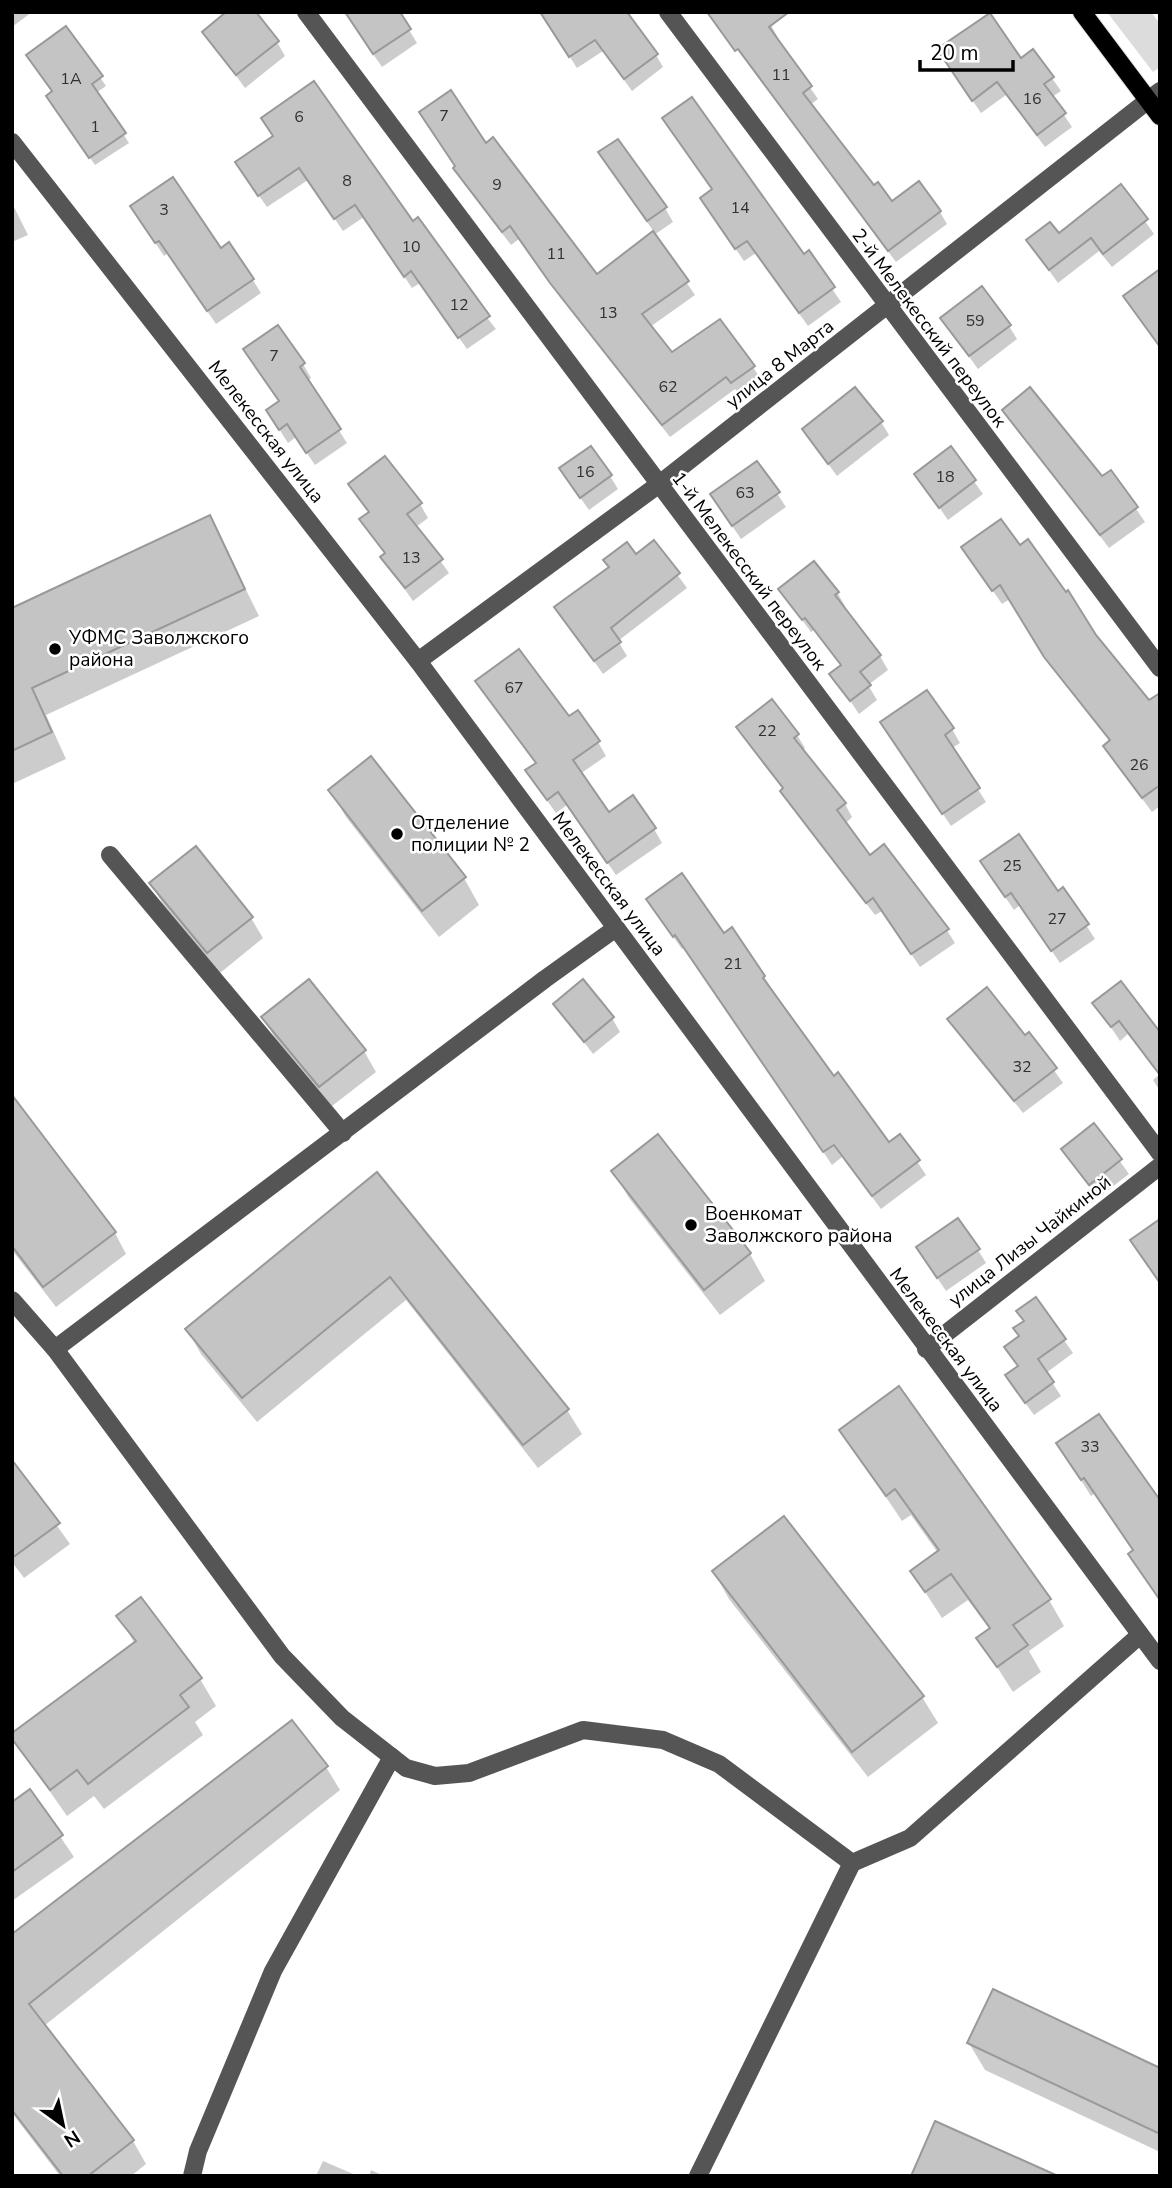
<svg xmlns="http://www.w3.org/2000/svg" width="1172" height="2188" viewBox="0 0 1172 2188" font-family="'Nunito Sans',sans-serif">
	<rect width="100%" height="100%" fill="#fff"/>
	<polygon fill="#dcdcdc" points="1107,12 1151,12 1160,24 1160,67 1153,72"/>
	<g fill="#0003">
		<polygon points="12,12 32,12 12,27"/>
		<polygon points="344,12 398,12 417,43 382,67"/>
		<polygon points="709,12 771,25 778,38 776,39 818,99 810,105 874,188 892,203 940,212 947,224 896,262"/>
		<polygon points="550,26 656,55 663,67 632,91 603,51 577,68"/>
		<polygon points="66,28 106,86 96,93 129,143 95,165 54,105"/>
		<polygon points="204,32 277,42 285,56 245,88"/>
		<polygon points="1033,51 1061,91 1052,97 1072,127 1045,147 1006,95 981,113 947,63 1021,60"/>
		<polygon points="274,137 412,223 496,329 467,349 420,283 412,288 364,217 343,231 308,180 267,207 245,176"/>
		<polygon points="485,145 597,276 654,232 608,166 665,208 673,222 654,235 695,295 650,327 671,355 753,367 761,380 740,395 735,389 670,437 560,297 519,239 511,245 463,182 455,168"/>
		<polygon points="1121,187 1154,234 1112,267 1099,251 1058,283 1028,241 1058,235"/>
		<polygon points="12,203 28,235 12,242"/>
		<polygon points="710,212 803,256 808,253 841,302 808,326 756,253 744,261"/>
		<polygon points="140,220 253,280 261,293 216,324 168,253 164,256"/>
		<polygon points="1160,271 1160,348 1125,296"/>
		<polygon points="942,319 1009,326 1017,339 978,369"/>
		<polygon points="253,363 303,364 311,378 307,381 347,443 315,465 296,437 288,443 276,424 280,402"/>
		<polygon points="1004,410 1102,478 1111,472 1145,522 1109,548"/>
		<polygon points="881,422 889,435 837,476 812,442"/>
		<polygon points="950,448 983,494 948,520 916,474"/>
		<polygon points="757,463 786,507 741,539 720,508"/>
		<polygon points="610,476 618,489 589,510 569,482"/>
		<polygon points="350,485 420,504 428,518 416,527 449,573 413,601 382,557 386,554 362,520 370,513"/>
		<polygon points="210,517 259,616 46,715 66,759 12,784 12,664"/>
		<polygon points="654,543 687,588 618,641 627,656 603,674 556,608"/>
		<polygon points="963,548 1020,548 1160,713 1160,806 1152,812 1114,761 1105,746 1110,742 1055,672 1010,599 1002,604"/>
		<polygon points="780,590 837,592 845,606 842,608 880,656 888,670 868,685 877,700 859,714 832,674 842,667 814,630 811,632"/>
		<polygon points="477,681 569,719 598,742 606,756 580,774 608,814 654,829 662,843 616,875 567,805 556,813 535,784 537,764"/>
		<polygon points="738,728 797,735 805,748 802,751 845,804 852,817 845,824 870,857 926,904 929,902 955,943 920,967 882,911 875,915 790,805 784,790"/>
		<polygon points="952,729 960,743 952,748 986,802 951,826 890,736"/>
		<polygon points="330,790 464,878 479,905 439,937 346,817"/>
		<polygon points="990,875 1057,893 1063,889 1095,939 1060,963 1020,905 1014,910"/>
		<polygon points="151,884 251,918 263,938 220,973 163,904"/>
		<polygon points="656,913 724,936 732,930 833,1078 889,1144 900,1136 926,1175 881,1209 842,1157 832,1165 685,947 682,949"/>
		<polygon points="1095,1003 1160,1032 1160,1091 1153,1080 1159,1075 1128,1034 1120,1041"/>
		<polygon points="555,1004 612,1018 620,1032 593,1054"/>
		<polygon points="263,1018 364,1051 376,1072 332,1106 275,1038"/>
		<polygon points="949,1019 1025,1038 1029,1035 1063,1083 1023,1113"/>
		<polygon points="12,1099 115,1233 126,1254 56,1307 12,1250"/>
		<polygon points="1094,1125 1129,1174 1098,1198 1063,1149"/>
		<polygon points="658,1136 750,1254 765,1281 720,1315 629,1198 613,1171"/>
		<polygon points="377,1174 567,1410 582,1434 538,1468 406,1300 257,1422 201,1354 187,1329"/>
		<polygon points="978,1250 986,1263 946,1291 926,1261"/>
		<polygon points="1035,1299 1073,1353 1046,1373 1061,1396 1034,1415 1015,1389 1019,1368 1007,1348 1021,1337"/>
		<polygon points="841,1430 1049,1600 1064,1626 1029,1651 1041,1672 1013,1692 979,1639 990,1630 968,1600 942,1618 912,1572 938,1553 911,1515 902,1521"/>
		<polygon points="1058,1444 1160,1504 1160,1601 1140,1570 1134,1552 1095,1493 1091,1496"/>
		<polygon points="12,1463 70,1544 24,1578 12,1562"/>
		<polygon points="714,1572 922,1697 938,1723 868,1777 729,1599"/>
		<polygon points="119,1616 200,1679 216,1706 195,1722 203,1735 104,1809 94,1796 67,1816 12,1737 135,1644"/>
		<polygon points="326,1767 340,1790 44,2026 133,2141 146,2164 131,2176 60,2176 12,2113 12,1988"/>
		<polygon points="30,1792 74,1857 12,1901 12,1804"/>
		<polygon points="969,2043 1160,2070 1160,2152 985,2070"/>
		<polygon points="323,2161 358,2176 316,2176"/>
		<polygon points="371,2170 384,2176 369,2176"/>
	</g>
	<g fill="#c4c4c4" stroke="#999" stroke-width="2">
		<polygon points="226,12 256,12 279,41 236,75 202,32"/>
		<polygon points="345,12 400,12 411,29 373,54"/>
		<polygon points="540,12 627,12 658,54 624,79 595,40 569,57"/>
		<polygon points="707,12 789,12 769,27 812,86 803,93 874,185 878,182 892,201 919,181 941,211 888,251 738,49 735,51"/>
		<polygon points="990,13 1021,58 1033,49 1054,77 1044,84 1066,113 1037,135 997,82 972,101 937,49"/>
		<polygon points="66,26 103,76 92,84 126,133 89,158 46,96 52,91 26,55"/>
		<polygon points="314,81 413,221 418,217 490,316 458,338 411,271 404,277 355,205 334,219 299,168 258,196 235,162 273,136 261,118"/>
		<polygon points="451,90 486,143 493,137 597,274 653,231 689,281 642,314 672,352 720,319 755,366 731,383 726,377 662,425 550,283 510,226 502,232 453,168 455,166 419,112"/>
		<polygon points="692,97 804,254 809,250 835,287 799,313 747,241 735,249 700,198 712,189 662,118"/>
		<polygon points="618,139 667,207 647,221 598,152"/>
		<polygon points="173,177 221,248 229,242 254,279 207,311 159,241 155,243 130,206"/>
		<polygon points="1121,184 1148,219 1103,254 1091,238 1049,270 1026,240 1050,222 1059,233"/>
		<polygon points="1160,269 1160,347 1123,296"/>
		<polygon points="982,286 1011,325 969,356 940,318"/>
		<polygon points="278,325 305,363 300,367 341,429 306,453 287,424 279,430 266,410 279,401 243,349"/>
		<polygon points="855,387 883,421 828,464 802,429"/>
		<polygon points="1030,387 1102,476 1111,470 1138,507 1100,535 1002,410"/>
		<polygon points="591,446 612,475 580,498 559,468"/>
		<polygon points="951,446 976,480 939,508 914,474"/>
		<polygon points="385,456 422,503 407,514 443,559 405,588 380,557 385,553 359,519 369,512 348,484"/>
		<polygon points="757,461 780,492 732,526 710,494"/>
		<polygon points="210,515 245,589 32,688 52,732 12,751 12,608"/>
		<polygon points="1001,519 1020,545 1028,539 1066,592 1068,590 1096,635 1149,700 1160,693 1160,785 1142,798 1103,746 1110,740 1044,657 1000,585 992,591 961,547"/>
		<polygon points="654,540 680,573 611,628 621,642 594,661 554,607 609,567 603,560 627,542 636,554"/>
		<polygon points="814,561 839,592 835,595 881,655 860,672 871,685 850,701 829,674 841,665 805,618 802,620 778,589"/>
		<polygon points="519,649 569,716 578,710 600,741 573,760 609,812 633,795 656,828 607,863 558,792 547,800 525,770 536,763 475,681"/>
		<polygon points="927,690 954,728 945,735 980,788 942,814 880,722"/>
		<polygon points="772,699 799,734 794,738 846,803 837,810 870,855 884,844 949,929 911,954 873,898 866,903 780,791 783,788 736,727"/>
		<polygon points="371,756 466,877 422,911 328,790"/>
		<polygon points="1019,834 1058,891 1063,887 1089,924 1051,951 1011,893 1005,897 980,861"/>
		<polygon points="196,846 253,917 207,953 149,883"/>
		<polygon points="682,873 724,933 732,927 765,976 763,978 834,1076 838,1072 889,1142 900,1134 920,1160 872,1196 834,1145 823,1152 675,935 673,937 646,899"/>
		<polygon points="309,979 366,1050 319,1087 261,1017"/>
		<polygon points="583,979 614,1017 584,1042 553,1004"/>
		<polygon points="1121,981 1160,1032 1160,1075 1119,1021 1111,1027 1092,1003"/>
		<polygon points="987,987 1025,1035 1029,1032 1057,1068 1014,1101 947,1019"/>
		<polygon points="12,1095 116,1232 43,1287 12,1246"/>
		<polygon points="1094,1123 1122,1159 1089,1185 1061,1149"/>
		<polygon points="658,1134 751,1253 704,1290 611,1171"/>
		<polygon points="377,1172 569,1409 523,1445 390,1277 242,1398 185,1329"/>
		<polygon points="958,1218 980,1249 937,1278 916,1247"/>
		<polygon points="1160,1219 1160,1283 1130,1240"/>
		<polygon points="1036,1297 1066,1339 1038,1359 1054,1382 1025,1403 1005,1375 1018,1366 1004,1347 1019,1336 1013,1328 1024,1321 1016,1311"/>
		<polygon points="899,1386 1051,1599 1013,1625 1028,1645 997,1667 976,1638 990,1628 951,1574 925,1592 910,1571 939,1550 895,1489 886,1496 839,1430"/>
		<polygon points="1099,1414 1160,1500 1160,1600 1128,1554 1133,1550 1084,1478 1081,1480 1056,1443"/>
		<polygon points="12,1460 60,1523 12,1558"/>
		<polygon points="784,1516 924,1696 852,1752 712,1571"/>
		<polygon points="141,1597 202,1678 180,1695 189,1707 88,1784 77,1770 50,1790 12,1739 12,1733 136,1641 116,1616"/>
		<polygon points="292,1720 328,1766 29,2004 134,2140 88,2176 63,2176 12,2110 12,1934"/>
		<polygon points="30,1789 63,1835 12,1872 12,1802"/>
		<polygon points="993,1989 1160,2068 1160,2134 967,2043"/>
		<polygon points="935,2121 1058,2176 911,2176"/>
	</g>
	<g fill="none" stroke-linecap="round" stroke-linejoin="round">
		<g stroke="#dbdbdb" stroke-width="20">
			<polyline id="major" points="1082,12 1160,116"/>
		</g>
		<g stroke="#555" stroke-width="18">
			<polyline points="306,12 1160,1153"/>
			<polyline points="668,12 1160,668"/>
			<polyline points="12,142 418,661 1160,1661"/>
			<polyline points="418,661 658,485 1160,91"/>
			<polyline points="110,855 343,1133"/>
			<polyline points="12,1300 55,1349 282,1656 342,1718 406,1768 435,1776 469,1773 583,1730 663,1740 719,1764 852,1863 910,1838 1140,1635"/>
			<polyline points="55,1349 545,979 616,928"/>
			<polyline points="926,1349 1160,1166"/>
			<polyline points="192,2176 198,2151 273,1971 392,1757"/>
			<polyline points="698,2176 852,1863"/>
		</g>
		<use href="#major" stroke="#000" stroke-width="18"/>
	</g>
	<g fill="#000" stroke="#fff" stroke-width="2.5">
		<circle cx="55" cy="649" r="7"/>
		<circle cx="397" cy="834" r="7"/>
		<circle cx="691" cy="1225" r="7"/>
	</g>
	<g text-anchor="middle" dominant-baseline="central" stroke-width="5" stroke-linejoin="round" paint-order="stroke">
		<g font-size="16" fill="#313131">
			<text x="781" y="75">11</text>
			<text x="71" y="79">1А</text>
			<text x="1032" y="99">16</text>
			<text x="444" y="116">7</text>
			<text x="299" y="117">6</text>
			<text x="95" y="127">1</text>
			<text x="347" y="181">8</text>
			<text x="497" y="185">9</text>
			<text x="740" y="208">14</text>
			<text x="164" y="210">3</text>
			<text x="411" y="247">10</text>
			<text x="556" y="254">11</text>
			<text x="459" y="305">12</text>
			<text x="608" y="313">13</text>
			<text x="975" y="321">59</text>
			<text x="274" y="356">7</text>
			<text x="668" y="387">62</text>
			<text x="585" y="472">16</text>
			<text x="945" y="477">18</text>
			<text x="745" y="493">63</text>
			<text x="411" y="558">13</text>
			<text x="514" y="688">67</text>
			<text x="767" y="731">22</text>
			<text x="1139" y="765">26</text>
			<text x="1012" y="866">25</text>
			<text x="1057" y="919">27</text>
			<text x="733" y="964">21</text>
			<text x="1022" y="1067">32</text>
			<text x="1090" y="1447">33</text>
		</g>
		<g font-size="19" fill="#000" stroke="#fff">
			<text transform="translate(929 328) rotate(53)">2-й Мелекесский переулок</text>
			<text transform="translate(780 364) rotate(-38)">улица 8 Марта</text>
			<text transform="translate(266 432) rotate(52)">Мелекесская улица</text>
			<text transform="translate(749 571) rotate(53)">1-й Мелекесский переулок</text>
			<text transform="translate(609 884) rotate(53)">Мелекесская улица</text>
			<text transform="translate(1030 1241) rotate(-38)">улица Лизы Чайкиной</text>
			<text transform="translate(946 1340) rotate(53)">Мелекесская улица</text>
		</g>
		<g font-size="19" fill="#000" stroke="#fff" text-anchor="start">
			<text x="69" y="638">УФМС Заволжского<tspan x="69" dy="22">района</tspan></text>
			<text x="411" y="823">Отделение<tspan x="411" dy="22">полиции № 2</tspan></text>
			<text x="705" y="1214">Военкомат<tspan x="705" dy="22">Заволжского района</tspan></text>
		</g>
	</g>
	<rect width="1172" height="2188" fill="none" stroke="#000000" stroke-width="28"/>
	<g transform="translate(63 2125) rotate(147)" stroke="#ffffff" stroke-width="5" paint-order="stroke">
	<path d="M0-5L12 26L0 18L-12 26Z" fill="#000000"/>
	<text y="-10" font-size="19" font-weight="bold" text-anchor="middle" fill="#000000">N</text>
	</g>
	<path d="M920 60v10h93v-10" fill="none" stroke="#000000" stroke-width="3.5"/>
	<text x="930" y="60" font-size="21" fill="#000000" stroke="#ffffff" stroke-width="5" paint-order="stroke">20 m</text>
</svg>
